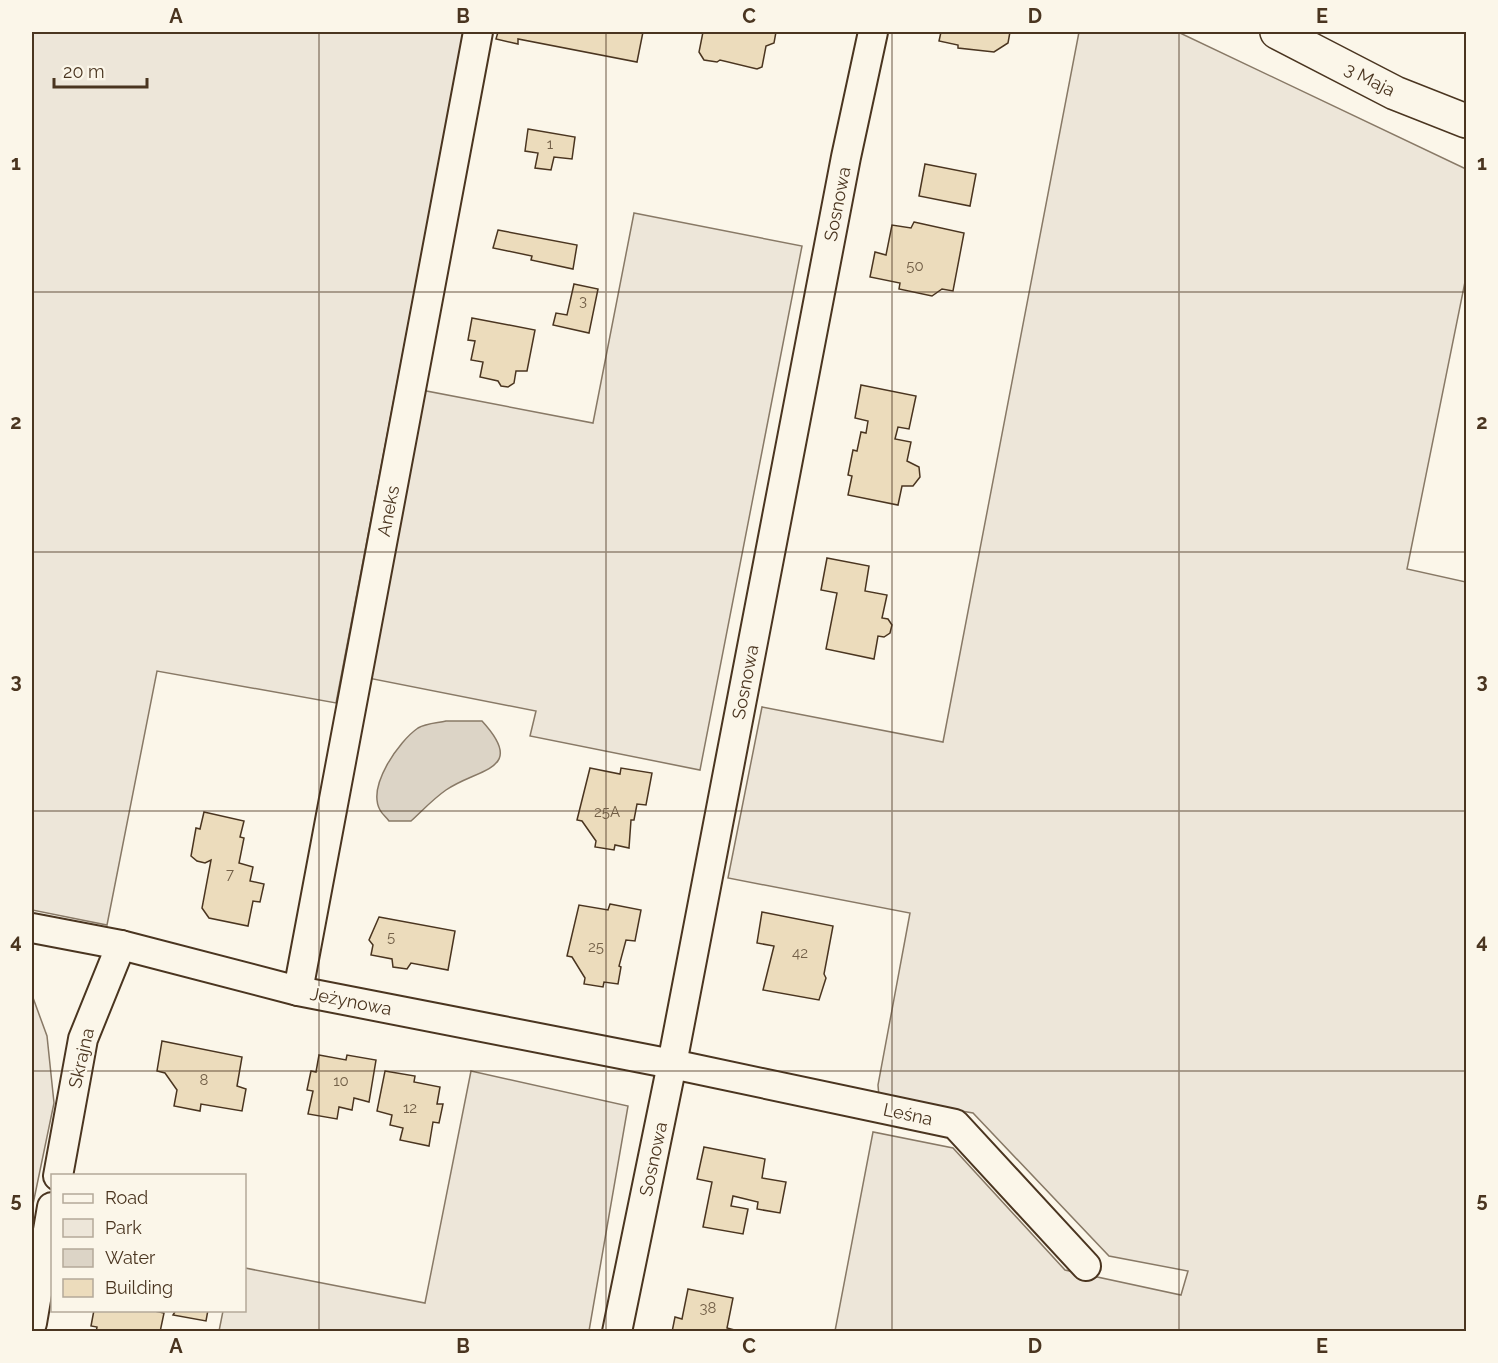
<svg xmlns="http://www.w3.org/2000/svg" width="1498" height="1363" viewBox="0 0 1498 1363" font-family="Raleway,sans-serif">
	<rect width="100%" height="100%" fill="#fbf6e9"/>
	<g fill="#ede6d9" stroke="#887966" stroke-width="1.5">
		<polygon points="32,32 464,32 336,703 157,671 107,925 32,910"/>
		<polygon points="1079,32 1178,32 1466,169 1466,277 1407,569 1466,582 1466,1331 835,1331 873,1132 953,1148 1065,1270 1181,1295 1188,1271 1109,1256 973,1113 879,1097 878,1085 910,913 728,878 762,707 943,742"/>
		<polygon points="634,213 802,246 700,770 530,736 536,711 368,678 421,390 593,423"/>
		<polygon points="32,995 47,1036 54,1103 32,1209"/>
		<polygon points="471,1071 628,1106 589,1331 219,1331 223,1311 244,1310 245,1268 425,1303"/>
	</g>
	<path fill="#dcd4c6" stroke="#887966" stroke-width="1.5" d="M446 721H482C528 771 477 768 446 790 433 799 422 811 411 821H389C386 817 382 814 380 810 367 786 399 741 418 728 426 723 437 723 446 721Z"/>
	<g fill="#ecdcbc" stroke="#4a3520" stroke-width="1.5">
		<polygon points="498,32 643,32 637,62 518,39 518,44 496,39"/>
		<polygon points="703,32 776,32 774,43 766,46 762,67 757,69 720,60 717,62 704,60 699,52"/>
		<polygon points="941,32 1010,32 1008,43 994,52 958,48 958,45 939,41"/>
		<polygon points="528,129 575,137 572,159 554,157 551,170 535,168 538,153 525,151"/>
		<polygon points="925,164 976,174 970,206 919,196"/>
		<polygon points="914,222 964,233 953,291 942,289 932,296 899,289 900,283 870,277 875,252 886,255 892,225 911,228"/>
		<polygon points="498,230 577,245 573,269 531,260 532,256 493,248"/>
		<polygon points="574,284 598,289 589,333 553,325 556,313 567,315"/>
		<polygon points="472,318 535,330 527,371 516,371 514,383 508,387 501,386 498,381 480,377 483,362 471,360 475,341 468,340"/>
		<polygon points="861,385 916,396 909,429 898,427 895,439 911,442 907,461 919,467 920,477 913,486 902,486 898,505 848,495 852,476 848,475 853,450 857,451 861,432 866,433 868,421 855,418"/>
		<polygon points="827,558 869,566 865,591 887,595 882,618 888,619 892,625 890,633 884,637 878,636 874,659 826,649 837,593 821,590"/>
		<polygon points="590,768 620,774 621,768 652,773 646,805 637,804 634,820 631,820 629,848 615,845 614,850 595,847 596,841 582,821 577,820"/>
		<polygon points="204,812 244,821 240,837 244,838 239,863 253,867 250,881 264,884 260,902 253,901 248,926 209,918 202,908 211,860 205,863 197,861 191,856 196,828 200,829"/>
		<polygon points="610,904 641,910 635,941 626,940 619,966 621,967 618,984 604,982 603,987 584,984 585,978 572,957 567,956 579,905 608,910"/>
		<polygon points="762,912 833,926 824,974 826,978 819,1000 763,990 774,946 757,943"/>
		<polygon points="379,917 455,931 448,970 411,963 407,969 393,967 392,959 371,955 373,945 369,940"/>
		<polygon points="162,1041 242,1057 237,1086 246,1089 242,1111 201,1104 200,1111 174,1106 177,1090 165,1073 157,1071"/>
		<polygon points="319,1055 346,1060 347,1055 376,1060 369,1102 354,1098 352,1110 339,1107 337,1119 308,1114 313,1091 307,1090 311,1071 316,1072"/>
		<polygon points="385,1071 415,1076 414,1082 440,1087 437,1104 443,1104 439,1123 433,1122 429,1146 400,1140 403,1128 390,1125 392,1115 377,1111"/>
		<polygon points="704,1147 765,1159 762,1178 786,1182 780,1213 757,1209 758,1202 733,1196 731,1206 748,1209 743,1234 703,1227 712,1182 697,1179"/>
		<polygon points="688,1289 733,1298 727,1328 742,1332 672,1332 675,1317 682,1319"/>
		<polygon points="94,1310 150,1310 164,1313 160,1332 96,1332 97,1327 91,1326"/>
		<polygon points="176,1310 208,1310 206,1321 173,1315"/>
	</g>
	<g fill="none" stroke-linecap="round" stroke-linejoin="round">
		<g stroke="#4a3520" stroke-width="32">
			<g id="minor">
				<polyline points="32,928 121,945 298,991 672,1064 955,1124 1086,1266"/>
				<polyline points="298,991 478,32"/>
				<polyline points="58,1176 83,1039 121,945"/>
				<polyline points="32,1323 52,1207"/>
				<polyline points="617,1332 672,1064 846,157 873,32"/>
			</g>
		</g>
		<g stroke="#4a3520" stroke-width="36">
			<polyline id="tertiary" points="1277,32 1395,93 1466,121"/>
		</g>
		<use href="#minor" stroke="#fbf6e9" stroke-width="28"/>
		<use href="#tertiary" stroke="#fbf6e9" stroke-width="33"/>
	</g>
	<path fill="none" stroke="#4a3520" stroke-width="1.5" stroke-opacity="0.55" d="M319 32V1332M606 32V1332M892 32V1332M1179 32V1332M32 292H1466M32 552H1466M32 811H1466M32 1071H1466"/>
	<g text-anchor="middle" dominant-baseline="central" stroke-width="4.5" stroke-linejoin="round" paint-order="stroke">
		<g font-size="15" fill="#725f47">
			<text x="550" y="144">1</text>
			<text x="915" y="266">50</text>
			<text x="583" y="301">3</text>
			<text x="607" y="812">25A</text>
			<text x="230" y="874">7</text>
			<text x="391" y="937">5</text>
			<text x="596" y="947">25</text>
			<text x="800" y="953">42</text>
			<text x="204" y="1080">8</text>
			<text x="341" y="1081">10</text>
			<text x="410" y="1108">12</text>
			<text x="708" y="1308">38</text>
		</g>
		<g font-size="18" fill="#4a3520" stroke="#fbf6e9">
			<text transform="translate(1370 79) rotate(27)">3 Maja</text>
			<text transform="translate(837 204) rotate(-79)">Sosnowa</text>
			<text transform="translate(388 511) rotate(-79)">Aneks</text>
			<text transform="translate(745 682) rotate(-79)">Sosnowa</text>
			<text transform="translate(351 1001) rotate(11)">Jeżynowa</text>
			<text transform="translate(81 1058) rotate(-77)">Skrajna</text>
			<text transform="translate(908 1114) rotate(12)">Leśna</text>
			<text transform="translate(653 1159) rotate(-78)">Sosnowa</text>
		</g>
	</g>
	<rect width="1498" height="1363" fill="none" stroke="#fbf6e9" stroke-width="66"/>
	<rect x="51" y="1174" width="195" height="138" fill="#fbf6e9" stroke="#b4a999" stroke-width="1.5"/>
	<rect x="63" y="1194" width="30" height="9" fill="#fbf6e9" stroke="#b4a999" stroke-width="1.5"/>
	<text x="105" y="1204" font-size="18" fill="#4a3520">Road</text>
	<rect x="63" y="1219" width="30" height="18" fill="#ede6d9" stroke="#b4a999" stroke-width="1.5"/>
	<text x="105" y="1234" font-size="18" fill="#4a3520">Park</text>
	<rect x="63" y="1249" width="30" height="18" fill="#dcd4c6" stroke="#b4a999" stroke-width="1.5"/>
	<text x="105" y="1264" font-size="18" fill="#4a3520">Water</text>
	<rect x="63" y="1279" width="30" height="18" fill="#ecdcbc" stroke="#b4a999" stroke-width="1.5"/>
	<text x="105" y="1294" font-size="18" fill="#4a3520">Building</text>
	<path d="M54 78v9h93v-9" fill="none" stroke="#4a3520" stroke-width="3"/>
	<text x="63" y="78" font-size="18" fill="#4a3520" stroke="#fbf6e9" stroke-width="4.5" paint-order="stroke">20 m</text>
	<rect x="33" y="33" width="1432" height="1297" fill="none" stroke="#4a3520" stroke-width="2"/>
	<g font-size="20" text-anchor="middle" font-weight="bold" fill="#4a3520">
		<text x="176" y="23">A</text>
		<text x="463" y="23">B</text>
		<text x="749" y="23">C</text>
		<text x="1035" y="23">D</text>
		<text x="1322" y="23">E</text>
		<text x="16" y="170">1</text>
		<text x="1482" y="170">1</text>
		<text x="16" y="429">2</text>
		<text x="1482" y="429">2</text>
		<text x="16" y="688">3</text>
		<text x="1482" y="688">3</text>
		<text x="16" y="948">4</text>
		<text x="1482" y="948">4</text>
		<text x="16" y="1207">5</text>
		<text x="1482" y="1207">5</text>
		<text x="176" y="1353">A</text>
		<text x="463" y="1353">B</text>
		<text x="749" y="1353">C</text>
		<text x="1035" y="1353">D</text>
		<text x="1322" y="1353">E</text>
	</g>
</svg>
